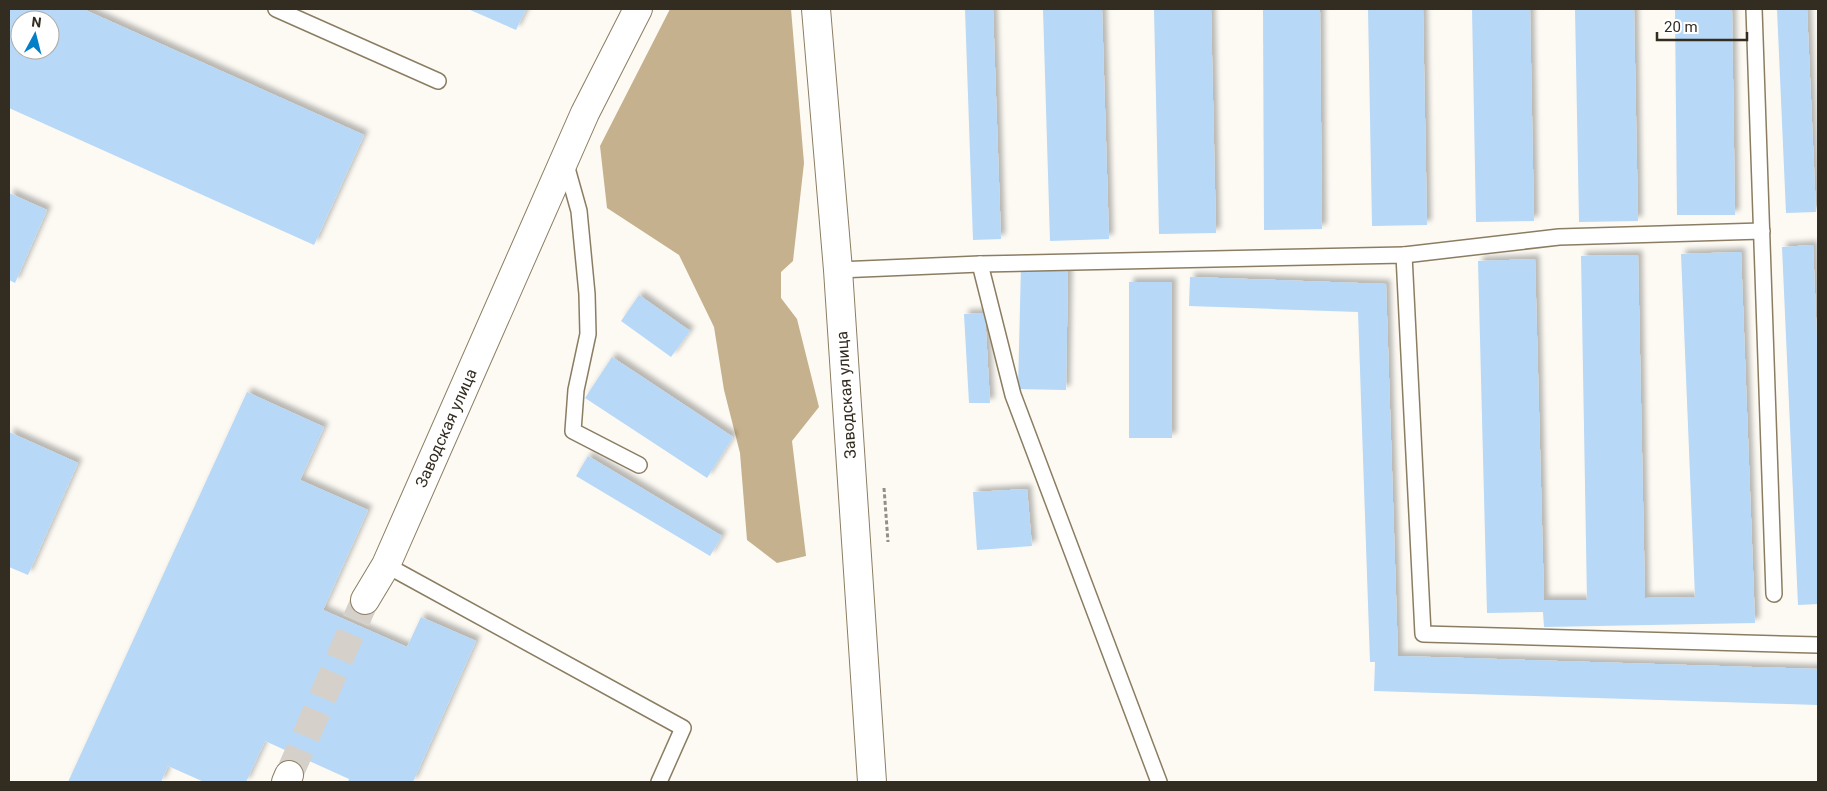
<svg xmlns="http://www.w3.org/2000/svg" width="1827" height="791" viewBox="0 0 1827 791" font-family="Roboto,sans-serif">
	<defs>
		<filter id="shadow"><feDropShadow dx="4.5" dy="-4.5" stdDeviation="2.5" flood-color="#0004"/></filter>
	</defs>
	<rect width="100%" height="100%" fill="#fdfaf4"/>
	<polygon fill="#c5b18d" points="670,9 791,9 804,163 793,261 781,272 781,298 797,319 819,407 792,441 806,556 777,563 747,540 740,453 724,390 714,327 679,255 607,208 600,146"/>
	<g fill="#b7d9f7" fill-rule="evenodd" filter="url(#shadow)">
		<path d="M9 9H83L364 135 314 245 9 108ZM20 20H50V50H20Z"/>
		<polygon points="468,9 526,9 516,30"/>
		<polygon points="965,9 993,9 1001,239 973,240"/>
		<polygon points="1043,9 1102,9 1109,239 1050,241"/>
		<polygon points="1154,9 1211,9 1216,233 1159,234"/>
		<polygon points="1263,9 1320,9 1322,229 1264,230"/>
		<polygon points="1368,9 1423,9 1427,225 1372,226"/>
		<polygon points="1472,9 1530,9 1534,221 1476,222"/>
		<polygon points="1575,9 1634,9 1638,221 1579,222"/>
		<polygon points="1675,9 1732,9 1735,215 1677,215"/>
		<polygon points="1777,9 1807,9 1816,212 1786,213"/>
		<polygon points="9,193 47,210 15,283 9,280"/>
		<polygon points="1813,245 1818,364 1818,604 1798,605 1782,247"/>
		<polygon points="1741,252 1755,623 1544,627 1543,612 1487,613 1478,261 1535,259 1544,600 1587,600 1581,256 1638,255 1645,598 1695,597 1681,254"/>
		<polygon points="1021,266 1068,267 1066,390 1018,389"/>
		<polygon points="1190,277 1386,284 1398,656 1818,669 1818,705 1374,691 1375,662 1370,662 1358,312 1189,306"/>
		<rect x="1129" y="282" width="43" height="156"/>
		<polygon points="639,295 690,331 671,357 621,321"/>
		<polygon points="985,313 990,403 969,403 964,314"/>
		<polygon points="612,357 733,437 707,478 585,398"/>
		<polygon points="247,392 324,427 300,480 368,510 323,610 407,647 421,617 476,641 413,782 348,782 349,779 265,741 246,782 204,782 168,766 161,782 68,782"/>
		<polygon points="9,432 78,463 28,575 9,567"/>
		<polygon points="588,456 722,536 710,556 576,476"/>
		<polygon points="1027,489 1032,546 977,550 973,492"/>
	</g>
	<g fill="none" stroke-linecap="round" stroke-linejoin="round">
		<polyline stroke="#d5d1ca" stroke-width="28" stroke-dasharray="28 14" stroke-linecap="butt" points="289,775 365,600"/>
		<g stroke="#8b7d62" stroke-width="18">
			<g id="lane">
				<polyline points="276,9 438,81"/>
				<polyline points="1754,9 1774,594"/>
				<polyline points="565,161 579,211 587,294 588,334 576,390 573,431 639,465"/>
				<polyline points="1404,255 1559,237 1762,231"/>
				<polyline points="980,264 1013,395 1159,782"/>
				<polyline points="838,270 980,264 1404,255 1423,634 1818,645"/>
				<polyline points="386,565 683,728 659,782"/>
			</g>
		</g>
		<g stroke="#8b7d62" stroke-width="30">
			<g id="street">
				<polyline points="365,600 386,565 585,113 638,9"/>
				<polyline points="286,782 289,775"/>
			</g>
		</g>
		<g stroke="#8b7d62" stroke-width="30">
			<polyline id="secondary" points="816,9 838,270 872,782"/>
		</g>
		<polyline stroke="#948f86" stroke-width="3" stroke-dasharray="4 2.5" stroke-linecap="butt" points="884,488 888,542"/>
		<use href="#lane" stroke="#fff" stroke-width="15"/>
		<use href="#street" stroke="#fff" stroke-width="28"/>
		<use href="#secondary" stroke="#fff" stroke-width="28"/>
	</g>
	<g text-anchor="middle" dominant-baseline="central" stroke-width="4" stroke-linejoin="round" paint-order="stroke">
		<g font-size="16" fill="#332c21" stroke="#fff">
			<text transform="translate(846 395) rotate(-94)">Заводская улица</text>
			<text transform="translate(446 428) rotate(-66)">Заводская улица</text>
		</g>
	</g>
	<rect width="1827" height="791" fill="none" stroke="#332c21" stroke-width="20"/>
	<g transform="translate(35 35) rotate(7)"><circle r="24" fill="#ffffff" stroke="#adaba6"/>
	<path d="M0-4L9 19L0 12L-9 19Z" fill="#037fc8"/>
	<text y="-8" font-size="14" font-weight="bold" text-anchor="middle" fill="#332c21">N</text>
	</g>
	<path d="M1657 32v8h90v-8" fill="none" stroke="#332c21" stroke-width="2.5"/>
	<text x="1664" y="32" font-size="15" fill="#332c21" stroke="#ffffff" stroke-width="4" paint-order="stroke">20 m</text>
</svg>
